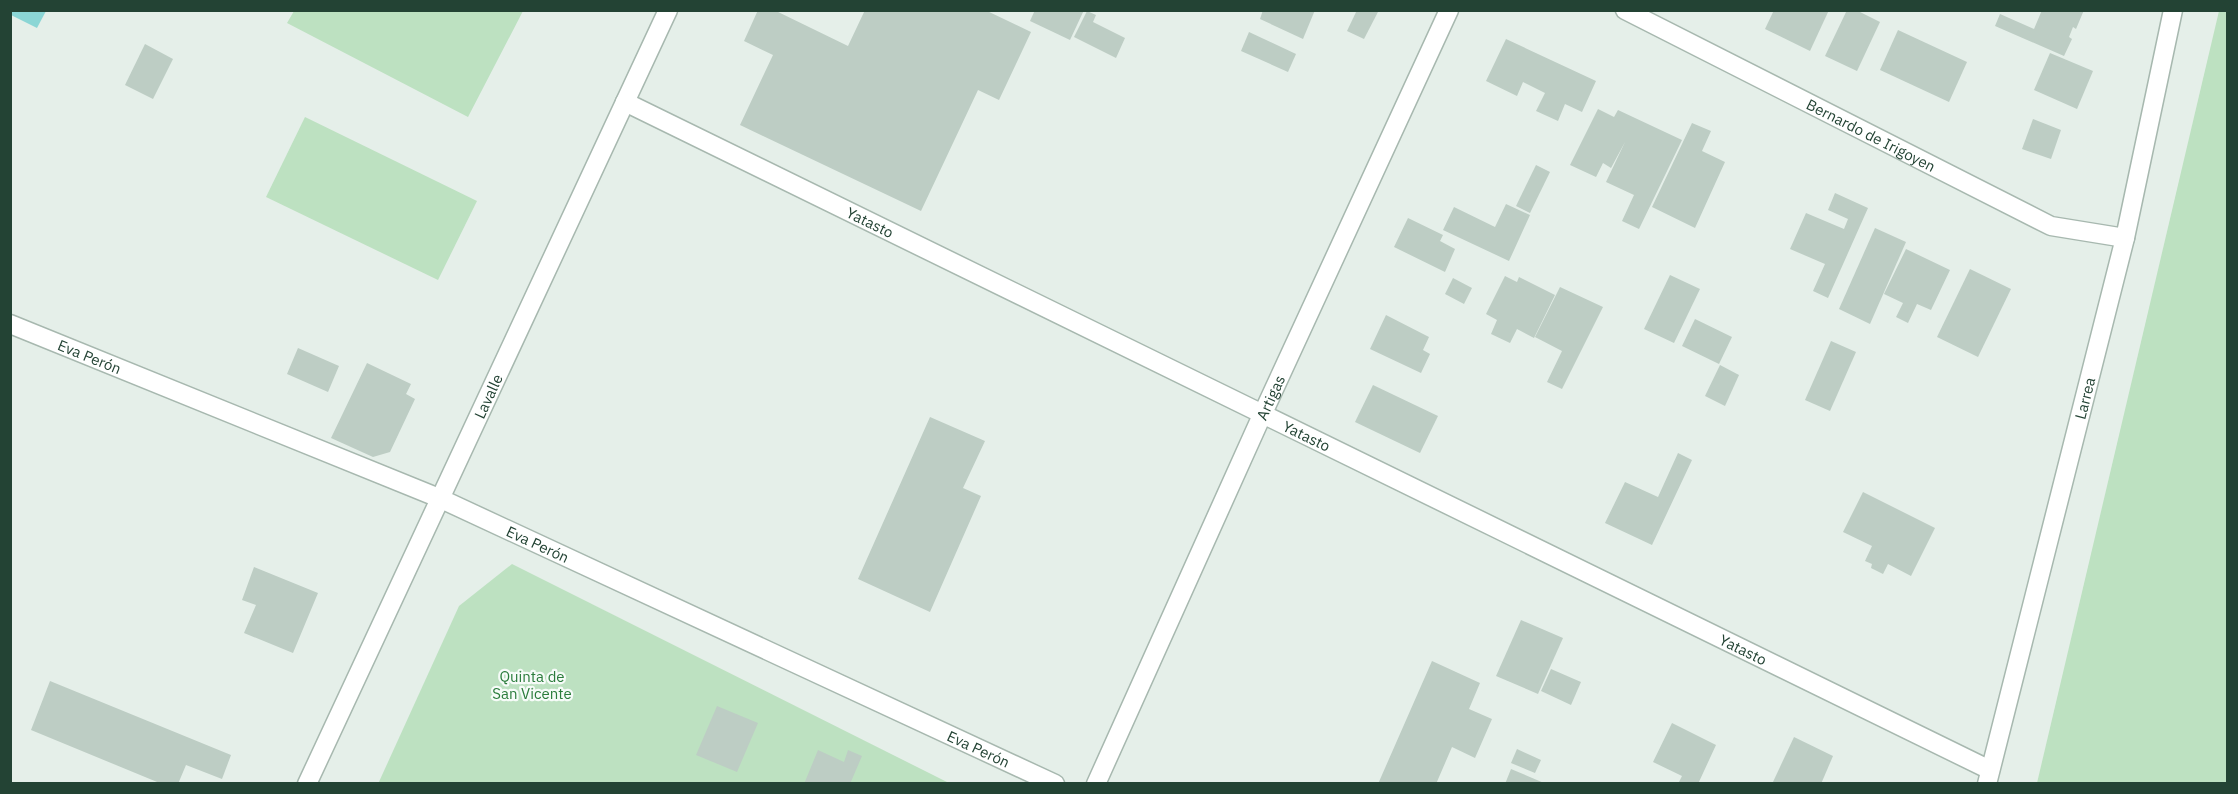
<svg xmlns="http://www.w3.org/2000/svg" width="2238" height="794" viewBox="0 0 2238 794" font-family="'IBM Plex Sans',sans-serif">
	<rect width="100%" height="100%" fill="#e5efe9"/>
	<g fill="#bde1c1">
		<polygon points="294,11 294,10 523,11 468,117 287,23"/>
		<polygon points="2219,11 2228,11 2227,783 2037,783"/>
		<polygon points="305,117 477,201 438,280 266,197"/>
		<polygon points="512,564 949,783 378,784 459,606"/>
	</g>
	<polygon fill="#8bd6d5" points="10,11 11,10 46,11 37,28 11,15"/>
	<g fill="#bdcdc4">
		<polygon points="758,10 774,10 848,46 865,10 985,10 1031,32 999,100 978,90 921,211 740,125 773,55 744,41"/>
		<polygon points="1035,10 1084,10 1070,40 1030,21"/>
		<polygon points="1263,10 1315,10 1303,39 1260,19"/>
		<polygon points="1357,10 1379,10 1364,39 1347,31"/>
		<polygon points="1774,10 1829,10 1810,51 1765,29"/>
		<polygon points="1847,10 1856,10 1880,22 1857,71 1825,56"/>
		<polygon points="2042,10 2084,10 2076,29 2073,27 2069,37 2072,39 2064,56 1995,26 2000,14 2034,29"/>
		<polygon points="1087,11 1096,15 1093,22 1125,38 1116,58 1074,37"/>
		<polygon points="1898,30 1967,62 1949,102 1880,70"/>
		<polygon points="1249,32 1296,54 1288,72 1241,51"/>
		<polygon points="1506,39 1596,81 1582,112 1565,104 1558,121 1536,111 1545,93 1523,82 1517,96 1486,81"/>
		<polygon points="145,44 173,59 153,99 125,85"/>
		<polygon points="2050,53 2093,71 2077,109 2034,90"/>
		<polygon points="1598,109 1614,117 1618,110 1682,140 1639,229 1622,221 1634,195 1606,182 1625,142 1611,168 1603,163 1596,177 1570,165"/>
		<polygon points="2033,119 2061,130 2051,159 2022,149"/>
		<polygon points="1692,123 1711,131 1702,151 1725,162 1695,228 1652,207"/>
		<polygon points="1536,165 1550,172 1530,213 1516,206"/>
		<polygon points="1835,193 1868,208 1828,298 1813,291 1825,264 1790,249 1806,213 1844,229 1848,219 1828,210"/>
		<polygon points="1506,204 1530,215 1509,261 1443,230 1454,207 1495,227"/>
		<polygon points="1408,218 1443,235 1440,241 1455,249 1445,272 1394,247"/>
		<polygon points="1875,228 1906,242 1870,324 1839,309"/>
		<polygon points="1906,249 1950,270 1931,310 1917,304 1908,323 1896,317 1903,303 1884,294"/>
		<polygon points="1970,269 2011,289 1978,357 1937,337"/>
		<polygon points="1670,275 1700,289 1674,343 1644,329"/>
		<polygon points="1505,276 1517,282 1519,277 1555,295 1534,338 1517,329 1510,343 1491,334 1497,320 1486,314"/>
		<polygon points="1453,278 1472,288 1464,304 1445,294"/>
		<polygon points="1560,287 1603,307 1562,389 1547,382 1562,351 1535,337"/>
		<polygon points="1386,315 1429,337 1423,350 1430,354 1421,373 1370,349"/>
		<polygon points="1695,319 1732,337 1719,364 1682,346"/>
		<polygon points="1831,341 1856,352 1830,411 1805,400"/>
		<polygon points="298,348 339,366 328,392 287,374"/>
		<polygon points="367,363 411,384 406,394 415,399 390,452 373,457 331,438"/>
		<polygon points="1720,365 1739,375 1725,406 1705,396"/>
		<polygon points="1373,385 1438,416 1420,453 1355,422"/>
		<polygon points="930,417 985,441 963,488 981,496 930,612 858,579"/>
		<polygon points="1678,453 1692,460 1652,545 1605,523 1625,482 1658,497"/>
		<polygon points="1863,492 1935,528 1911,576 1888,564 1883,574 1871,568 1872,564 1865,561 1872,546 1843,532"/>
		<polygon points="254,567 318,593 293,653 244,633 256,605 242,600"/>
		<polygon points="1521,620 1563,638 1538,694 1496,676"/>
		<polygon points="1432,661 1480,683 1469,709 1492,719 1475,758 1452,747 1436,784 1378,784"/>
		<polygon points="1551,669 1581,682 1571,705 1541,691"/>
		<polygon points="50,681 231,755 222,779 186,765 178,784 162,784 31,730"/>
		<polygon points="717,706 758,723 737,772 696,755"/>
		<polygon points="1672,723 1716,745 1698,784 1678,784 1682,776 1653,762"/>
		<polygon points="1794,737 1833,756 1821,784 1772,784"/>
		<polygon points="1517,749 1541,760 1535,773 1511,763"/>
		<polygon points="818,750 844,762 848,750 862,756 850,784 804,784"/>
		<polygon points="1511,769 1544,783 1544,784 1505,784"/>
	</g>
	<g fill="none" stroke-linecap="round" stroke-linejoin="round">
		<g stroke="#a7b8af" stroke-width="21">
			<g id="street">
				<path id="s1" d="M1625 10 2051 226 2125 238"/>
				<path id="s2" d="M625 102 1990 770"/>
				<path id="s3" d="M10 324 439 498 1055 784"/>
				<path id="s4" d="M307 784 668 10"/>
				<path id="s5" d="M1096 784 1263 413 1449 10"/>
				<path id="s6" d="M1987 784 2125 238 2173 10"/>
			</g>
		</g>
		<use href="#street" stroke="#fff" stroke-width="18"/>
	</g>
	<g text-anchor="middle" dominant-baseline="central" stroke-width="4.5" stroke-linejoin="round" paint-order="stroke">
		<g font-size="15" fill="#234334" stroke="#f6fbf8">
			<text stroke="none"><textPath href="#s1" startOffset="276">Bernardo de Irigoyen</textPath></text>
			<text stroke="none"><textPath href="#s2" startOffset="273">Yatasto</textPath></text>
			<text stroke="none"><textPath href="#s3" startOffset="86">Eva Perón</textPath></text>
			<text stroke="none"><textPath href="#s5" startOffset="424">Artigas</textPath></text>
			<text stroke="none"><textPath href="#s4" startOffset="428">Lavalle</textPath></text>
			<text stroke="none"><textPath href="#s6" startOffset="398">Larrea</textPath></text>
			<text stroke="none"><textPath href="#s2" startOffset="759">Yatasto</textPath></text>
			<text stroke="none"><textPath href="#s3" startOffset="572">Eva Perón</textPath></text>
			<text stroke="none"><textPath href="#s2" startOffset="1245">Yatasto</textPath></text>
			<text stroke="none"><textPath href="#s3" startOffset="1058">Eva Perón</textPath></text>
		</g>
		<g font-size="15" fill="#2a7c3b" stroke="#f6fbf8">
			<text x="532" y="676">Quinta de<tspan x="532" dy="17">San Vicente</tspan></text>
		</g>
	</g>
	<rect width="2238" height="794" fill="none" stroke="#234334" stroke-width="24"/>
</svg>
